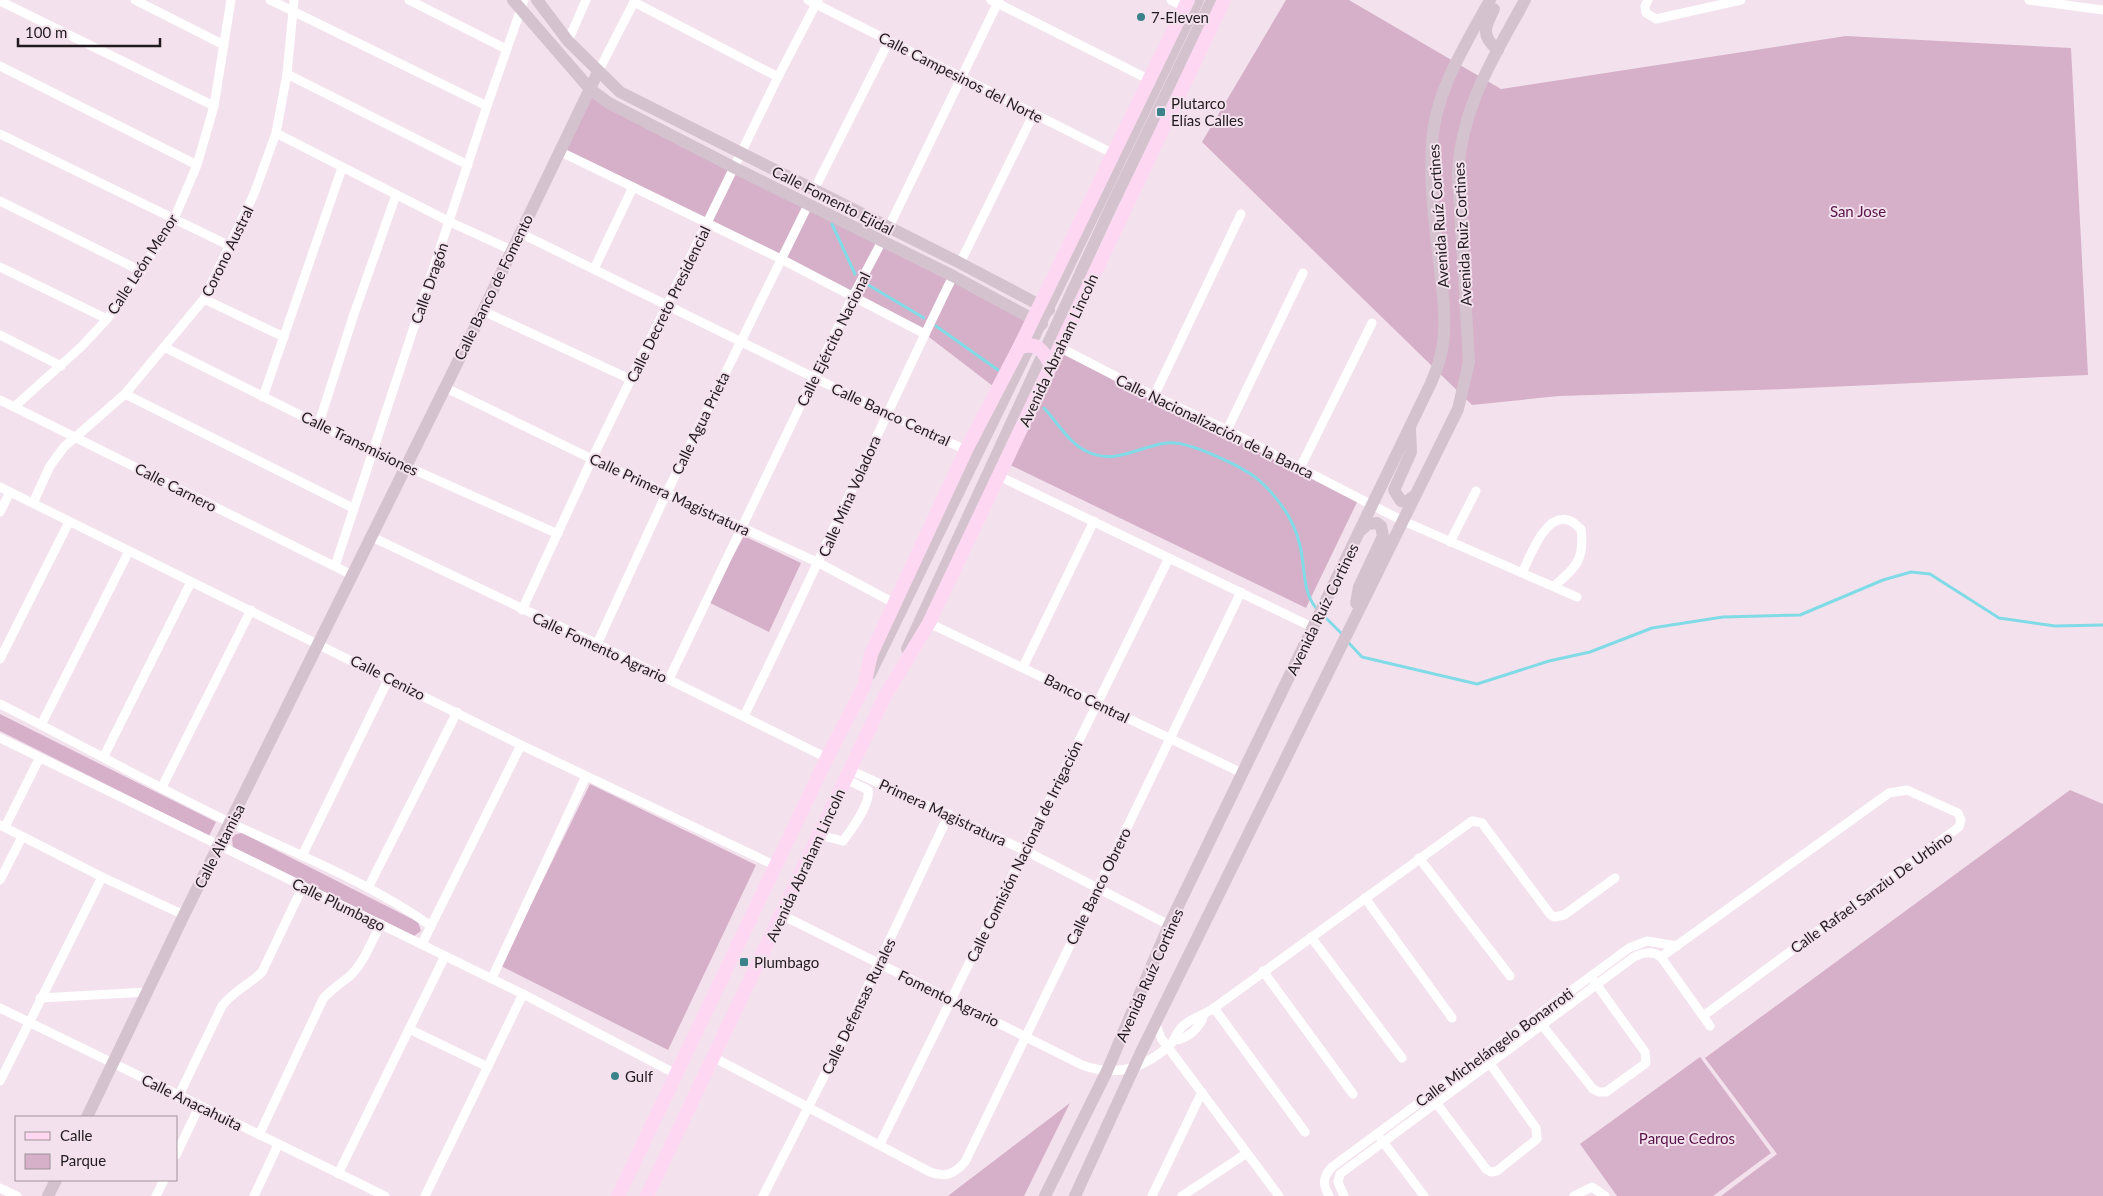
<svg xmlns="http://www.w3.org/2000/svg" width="2103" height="1196" viewBox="0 0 2103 1196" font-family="Lato,sans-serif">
	<rect width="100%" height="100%" fill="#f3e2ed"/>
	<g fill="#d6b0c9">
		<polygon points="1286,0 1349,0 1501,89 1846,36 2071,48 2088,375 1785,389 1559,396 1472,405 1202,142"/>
		<polygon points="590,89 1033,319 998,390 925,334 559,151"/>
		<polygon points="1059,352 1359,498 1306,608 1008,464"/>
		<polygon points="744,536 801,563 769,632 708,602"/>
		<polygon points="0,714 216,822 209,836 0,731"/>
		<polygon points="590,784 756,865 668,1050 501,966"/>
		<polygon points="2070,790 2103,804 2103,1196 1721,1196 1777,1154 1705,1058"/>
		<polygon points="242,833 418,922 421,931 414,936 233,848 232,838 236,834"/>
		<polygon points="1700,1057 1771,1153 1713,1196 1617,1196 1580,1144"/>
		<polygon points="1070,1103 1024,1196 948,1196 957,1189"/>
	</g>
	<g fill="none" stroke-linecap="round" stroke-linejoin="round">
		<g stroke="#81dbe7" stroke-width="3">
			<polyline points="832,224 855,274"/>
			<polyline points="865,283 924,318"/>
			<polyline points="936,326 998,370"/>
			<path d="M1044 408C1058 423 1068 442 1086 451 1115 466 1139 446 1167 443 1188 440 1246 468 1261 482 1279 499 1293 518 1299 542 1306 565 1301 589 1316 608"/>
			<polyline points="1323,615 1341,633"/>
			<polyline points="1348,642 1362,657 1477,684 1549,661 1590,652 1652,628 1723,617 1800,615 1883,580 1911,572 1930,574 1999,618 2055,626 2103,625"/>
		</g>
		<g stroke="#fff" stroke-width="9">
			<polyline points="135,0 224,45"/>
			<polyline points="270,0 487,106"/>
			<polyline points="409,0 506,49"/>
			<polyline points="808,0 1114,154"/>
			<polyline points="991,0 1150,80"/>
			<polyline points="1171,0 1184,7"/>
			<polyline points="1648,0 1645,6 1646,13 1656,19 1741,0"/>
			<polyline points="2029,0 2103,10"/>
			<polyline points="0,1 214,106"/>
			<polyline points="634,2 778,77"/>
			<polyline points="568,41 586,0"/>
			<polyline points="0,66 197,165"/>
			<polyline points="598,72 635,0"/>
			<polyline points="287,74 468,165"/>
			<polyline points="276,133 450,222 511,250"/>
			<polyline points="0,134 230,246"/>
			<polyline points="559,151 781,259 925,334"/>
			<polyline points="814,190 889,41"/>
			<polyline points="0,201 141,271"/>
			<polyline points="520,233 886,413 966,450"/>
			<polyline points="960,263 1034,113"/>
			<polyline points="0,267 107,319"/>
			<polyline points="594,269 633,187"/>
			<polyline points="204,299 284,337"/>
			<polyline points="483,311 632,380"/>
			<polyline points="0,335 61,366"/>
			<polyline points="164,347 372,451 558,534"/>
			<polyline points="1059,347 1154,396 1227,430 1401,520 1577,597"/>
			<polyline points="444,387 592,459 819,563 894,603"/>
			<polyline points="125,394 353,508"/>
			<polyline points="1154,396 1241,214"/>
			<polyline points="263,397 342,168"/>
			<polyline points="0,400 352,575"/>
			<polyline points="14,407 82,346 107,319 141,271 174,219 197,165 214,106 231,0"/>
			<polyline points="319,423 354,314 396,195"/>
			<polyline points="1227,430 1303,273"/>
			<polyline points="1300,468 1372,323"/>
			<polyline points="999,476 1312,627"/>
			<polyline points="0,487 521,745 776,866"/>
			<polyline points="33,503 50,466 64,447 125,394 204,299 254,194 276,133 287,74 294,0"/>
			<polyline points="0,512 10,492"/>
			<polyline points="372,537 597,644 827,758"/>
			<polyline points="1450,542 1476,491"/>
			<polyline points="335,566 487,106 524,0"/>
			<path d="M1522 573C1530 557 1545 513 1568 520 1573 521 1578 527 1581 529 1585 559 1576 568 1554 586"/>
			<polyline points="522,610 592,459 778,77 818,0"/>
			<polyline points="929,623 1244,774"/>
			<polyline points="597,644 667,492 808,205"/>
			<polyline points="0,659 69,522"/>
			<polyline points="1023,667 1094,521"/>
			<polyline points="669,679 853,296 882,241 999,0"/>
			<path d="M0 704C78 743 154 786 233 824 299 855 370 883 431 926"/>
			<path d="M744 716C816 570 882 422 953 276"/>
			<polyline points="41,725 129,551"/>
			<polyline points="0,738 523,994 676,1074"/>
			<polyline points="104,756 191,582"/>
			<polyline points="850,770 1026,851 1169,925"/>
			<polyline points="162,787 251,610"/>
			<polyline points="0,825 102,877 184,915"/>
			<polyline points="5,827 39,759"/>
			<path d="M819 835 843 841C851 830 871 804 868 790L846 779"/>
			<polyline points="302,856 389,678"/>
			<polyline points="1419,858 1510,976"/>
			<polyline points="0,880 22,837"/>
			<polyline points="368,888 457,712"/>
			<polyline points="1365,898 1452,1018"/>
			<path d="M782 915 1082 1065C1109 1075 1133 1072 1156 1056 1161 1052 1170 1047 1173 1041 1177 1034 1178 1030 1184 1025 1193 1017 1204 1015 1214 1008L1472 821 1482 823 1550 914 1554 917 1564 915 1615 878"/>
			<polyline points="1311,937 1402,1058"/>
			<polyline points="422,944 521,745"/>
			<polyline points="1661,957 1889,793 1907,790 1958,813 1961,820 1959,827 1703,1016"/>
			<polyline points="1263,971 1353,1094"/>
			<polyline points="492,978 586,776"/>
			<polyline points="40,998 147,992"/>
			<polyline points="0,1008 385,1196"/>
			<polyline points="1214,1008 1305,1132"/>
			<polyline points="1156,1025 1161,1038 1279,1196"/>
			<polyline points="1542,1025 1593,1089 1599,1092 1606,1092 1646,1063 1645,1052 1594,981"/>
			<polyline points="409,1029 488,1067"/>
			<path d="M1174 1040C1187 1040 1201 1027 1204 1014"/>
			<path d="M713 1057 930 1172C946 1178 954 1174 965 1162L1241 592"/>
			<polyline points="0,1081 102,877"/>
			<path d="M178 1097 222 1006C233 991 249 985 262 972L303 886"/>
			<polyline points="1437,1104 1486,1169 1491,1172 1497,1171 1537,1139 1536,1128 1488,1061"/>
			<path d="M259 1135 323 999C331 989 340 984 350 976 364 963 372 940 381 924"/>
			<polyline points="1381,1139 1424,1196"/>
			<polyline points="880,1144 1169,558"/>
			<polyline points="176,1155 199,1107"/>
			<polyline points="338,1174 445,956"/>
			<path d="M1338 1182 1340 1174 1634 957C1643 953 1652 950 1661 957L1710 1026"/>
			<polyline points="1338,1182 1344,1196"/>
			<polyline points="0,1188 17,1196"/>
			<polyline points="156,1196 164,1180"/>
			<polyline points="254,1196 278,1145"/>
			<polyline points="425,1196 523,994"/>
			<polyline points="763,1196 843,1039 949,814"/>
			<polyline points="1152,1196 1202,1092"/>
			<polyline points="1182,1196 1247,1153"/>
			<path d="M1329 1196C1323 1185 1322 1177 1332 1167L1629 948 1647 941 1677 946"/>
			<polyline points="1574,1196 1592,1187 1605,1196"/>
		</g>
		<g stroke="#d4c3ce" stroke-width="12">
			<polyline points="513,0 590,89 609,103 735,168 953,276 1042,324"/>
			<polyline points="537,0 568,41 620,92 960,263 1049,310"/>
			<path d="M1494 9C1485 27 1480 36 1498 50"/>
			<polyline points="1410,429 1411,452 1394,490 1401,501 1406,502 1414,496"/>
			<polyline points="1356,603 1359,587 1383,536 1381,526 1377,523 1368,524 1359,532"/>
			<polyline points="907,649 1111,207 1212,0"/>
			<polyline points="870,674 1198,0"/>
			<polyline points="87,1117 184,915 483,311 598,72"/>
			<polyline points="48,1196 56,1180"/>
			<path d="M1045 1196 1107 1071 1169 925 1431 383C1434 375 1438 367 1440 358 1448 330 1443 296 1440 268 1435 227 1429 184 1432 143 1435 91 1466 44 1490 0"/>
			<path d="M1075 1196 1142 1050 1458 409 1469 362 1458 174C1461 107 1494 57 1525 0"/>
		</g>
		<g stroke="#fed8f2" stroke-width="14">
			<path d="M1019 348C1036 340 1044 351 1051 366"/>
			<polyline points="618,1196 827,758 864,686 871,654 966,450 1019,348 1188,0"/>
			<polyline points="647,1196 885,696 929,623 1224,0"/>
		</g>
	</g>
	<g fill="#3b828b" stroke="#f3e2ed" stroke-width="2">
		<circle cx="1141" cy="17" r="5"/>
		<rect x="1156" y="107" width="10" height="10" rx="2.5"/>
		<rect x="739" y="957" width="10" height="10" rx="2.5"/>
		<circle cx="615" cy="1076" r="5"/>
	</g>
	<g text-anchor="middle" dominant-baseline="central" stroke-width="4" stroke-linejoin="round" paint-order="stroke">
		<g font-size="15" fill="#211a1e" stroke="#f3e2ed" text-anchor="start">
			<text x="1151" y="17">7-Eleven</text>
			<text x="1171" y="103">Plutarco<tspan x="1171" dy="17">Elías Calles</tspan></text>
			<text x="754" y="962">Plumbago</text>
			<text x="625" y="1076">Gulf</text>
		</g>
		<g font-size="15" fill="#211a1e" stroke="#f3e2ed">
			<text transform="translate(961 77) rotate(27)">Calle Campesinos del Norte</text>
			<text transform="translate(833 200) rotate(27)">Calle Fomento Ejidal</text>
			<text transform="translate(1438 216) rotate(-94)">Avenida Ruíz Cortines</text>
			<text transform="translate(1462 234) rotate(-93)">Avenida Ruiz Cortines</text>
			<text transform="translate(227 251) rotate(-64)">Corono Austral</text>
			<text transform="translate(142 264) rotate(-57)">Calle León Menor</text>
			<text transform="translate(429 283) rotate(-71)">Calle Dragón</text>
			<text transform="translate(493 287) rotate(-64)">Calle Banco de Fomento</text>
			<text transform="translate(668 304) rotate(-64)">Calle Decreto Presidencial</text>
			<text transform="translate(833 339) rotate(-64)">Calle Ejército Nacional</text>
			<text transform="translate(1058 350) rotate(-65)">Avenida Abraham Lincoln</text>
			<text transform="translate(891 414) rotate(25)">Calle Banco Central</text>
			<text transform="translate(700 423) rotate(-64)">Calle Agua Prieta</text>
			<text transform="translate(1215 426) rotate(26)">Calle Nacionalización de la Banca</text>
			<text transform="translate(360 443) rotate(26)">Calle Transmisiones</text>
			<text transform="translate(176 487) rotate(27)">Calle Carnero</text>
			<text transform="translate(670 494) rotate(25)">Calle Primera Magistratura</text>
			<text transform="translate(849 496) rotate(-66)">Calle Mina Voladora</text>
			<text transform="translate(1322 609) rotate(-64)">Avenida Ruíz Cortines</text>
			<text transform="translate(600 647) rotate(25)">Calle Fomento Agrario</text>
			<text transform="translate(388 677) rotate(27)">Calle Cenizo</text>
			<text transform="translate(1087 698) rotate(26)">Banco Central</text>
			<text transform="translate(943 812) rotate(25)">Primera Magistratura</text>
			<text transform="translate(219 846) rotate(-63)">Calle Altamisa</text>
			<text transform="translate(1024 851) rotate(-64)">Calle Comisión Nacional de Irrigación</text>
			<text transform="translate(805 865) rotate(-65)">Avenida Abraham Lincoln</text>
			<text transform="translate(1098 886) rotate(-64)">Calle Banco Obrero</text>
			<text transform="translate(1871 892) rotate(-36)">Calle Rafael Sanziu De Urbino</text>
			<text transform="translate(339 904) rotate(26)">Calle Plumbago</text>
			<text transform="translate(1149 975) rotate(-66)">Avenida Ruíz Cortines</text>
			<text transform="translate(949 998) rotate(26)">Fomento Agrario</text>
			<text transform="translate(858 1006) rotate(-64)">Calle Defensas Rurales</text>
			<text transform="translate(1494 1047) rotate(-36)">Calle Michelángelo Bonarroti</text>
			<text transform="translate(192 1102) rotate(26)">Calle Anacahuita</text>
		</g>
		<g font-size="15" fill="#581348" stroke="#f3e2ed">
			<text x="1858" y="211">San Jose</text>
			<text x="1687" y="1138">Parque Cedros</text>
		</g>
	</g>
	<rect x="15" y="1116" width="162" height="65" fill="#f3e2ed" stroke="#9f929a"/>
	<rect x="25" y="1132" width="25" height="8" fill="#fed8f2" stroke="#9f929a"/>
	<text x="60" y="1141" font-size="15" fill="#211a1e">Calle</text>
	<rect x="25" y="1154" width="25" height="15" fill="#d6b0c9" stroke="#9f929a"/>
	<text x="60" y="1166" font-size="15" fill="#211a1e">Parque</text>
	<path d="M18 38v8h142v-8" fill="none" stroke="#211a1e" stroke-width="2.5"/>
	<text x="25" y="38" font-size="15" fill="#211a1e" stroke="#f3e2ed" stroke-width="4" paint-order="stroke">100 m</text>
</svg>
